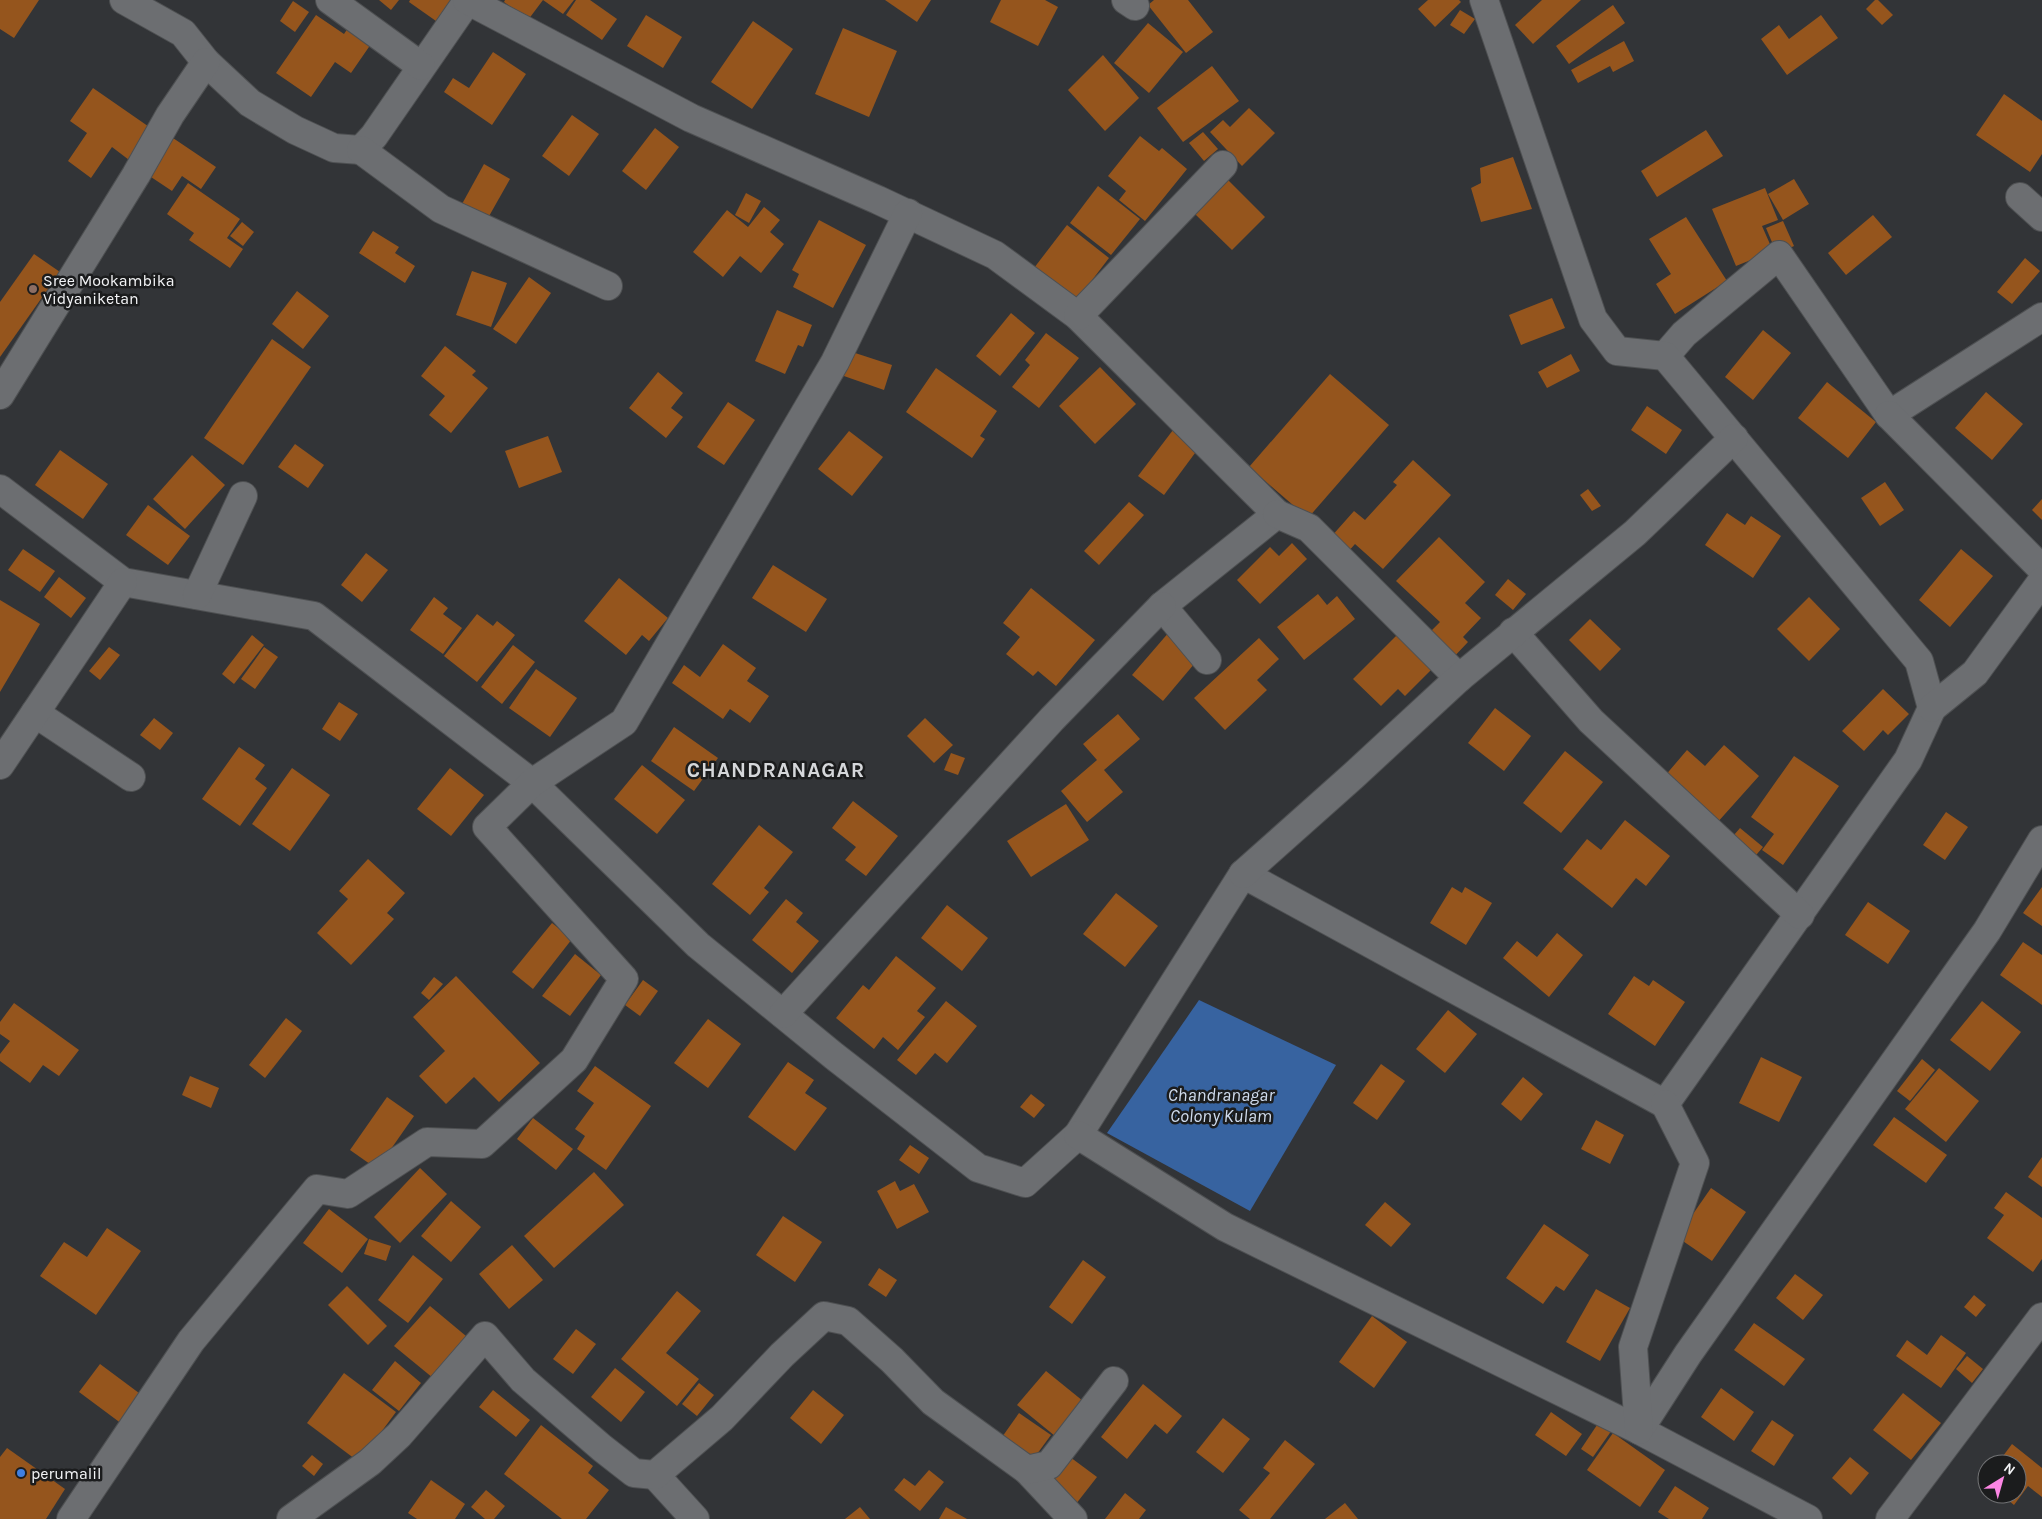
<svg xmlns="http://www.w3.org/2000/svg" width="2042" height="1519" viewBox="0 0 2042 1519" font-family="Karla,sans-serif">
	<rect width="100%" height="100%" fill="#323437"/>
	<polygon fill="#3763a0" points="1199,1000 1336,1065 1250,1211 1107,1133"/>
	<g fill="#95551d">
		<polygon points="0,0 39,0 14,38 0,29"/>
		<polygon points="379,0 399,0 391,10"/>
		<polygon points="410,0 452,0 436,21 409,2"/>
		<polygon points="505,0 543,0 528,20 504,2"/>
		<polygon points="543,0 574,0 563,14"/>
		<polygon points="576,0 590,0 617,19 602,40 566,15"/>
		<polygon points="885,0 931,0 917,22"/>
		<polygon points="1001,0 1045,0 1058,7 1038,46 990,22"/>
		<polygon points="1154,0 1188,0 1213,32 1186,53 1148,5"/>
		<polygon points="1428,0 1459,0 1461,2 1435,27 1418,9"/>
		<polygon points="1542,0 1581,0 1533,44 1515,25"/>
		<polygon points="1875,0 1878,0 1893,15 1882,25 1866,9"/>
		<polygon points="293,1 309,12 295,32 280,21"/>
		<polygon points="1613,5 1625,23 1569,64 1556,46"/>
		<polygon points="1460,10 1475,19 1464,34 1450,25"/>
		<polygon points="316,15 344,34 348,28 371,44 351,73 335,62 311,97 276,73"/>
		<polygon points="646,15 682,37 663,68 627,46"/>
		<polygon points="1821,15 1838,38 1787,75 1761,39 1779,25 1789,39"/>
		<polygon points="753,21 793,49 752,109 711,82"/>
		<polygon points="1148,23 1183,52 1149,93 1114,63"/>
		<polygon points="843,28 897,51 869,117 815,94"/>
		<polygon points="1624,41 1634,61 1613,72 1610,66 1578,83 1571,70"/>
		<polygon points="493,52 526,74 492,125 444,92 453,78 469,88"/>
		<polygon points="1103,55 1139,98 1105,131 1068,90"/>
		<polygon points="1212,66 1239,101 1183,142 1157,108"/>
		<polygon points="93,88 155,131 133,163 112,147 91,178 68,161 87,133 70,121"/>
		<polygon points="2004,94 2042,121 2042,154 2030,172 1976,135"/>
		<polygon points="1249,108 1275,133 1242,166 1210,132 1223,120 1230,127"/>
		<polygon points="572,115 599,134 569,176 542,156"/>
		<polygon points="655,128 679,147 646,190 622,171"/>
		<polygon points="1706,130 1723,156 1657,197 1641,171"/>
		<polygon points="1203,132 1218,149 1204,161 1189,143"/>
		<polygon points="1140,136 1159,151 1162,148 1187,169 1145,221 1119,200 1126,191 1108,176"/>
		<polygon points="173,138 216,167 201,189 182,176 172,191 148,175"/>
		<polygon points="1513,157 1532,209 1481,222 1471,188 1481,183 1480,168"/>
		<polygon points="484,164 510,179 488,218 462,204"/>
		<polygon points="1794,179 1809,204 1783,220 1768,194"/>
		<polygon points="1228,180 1265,217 1232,250 1195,214"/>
		<polygon points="188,183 240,219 227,238 243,249 230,268 189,240 194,233 167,214"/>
		<polygon points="1098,186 1140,219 1111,255 1070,223"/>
		<polygon points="1765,188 1778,220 1762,226 1773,251 1736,266 1712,209"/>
		<polygon points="746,193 761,201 749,223 735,215"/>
		<polygon points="764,207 780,220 770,232 784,244 761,273 740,256 723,277 693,252 727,210 748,227"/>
		<polygon points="1873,215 1892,237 1846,275 1828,253"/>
		<polygon points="1686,217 1727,281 1675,314 1656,284 1671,274 1649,239"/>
		<polygon points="819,220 866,245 833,308 793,287 799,274 792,270"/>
		<polygon points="1783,221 1794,246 1777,254 1766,228"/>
		<polygon points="242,222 254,232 243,246 230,236"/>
		<polygon points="1067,225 1109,258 1076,301 1034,268"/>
		<polygon points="373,231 399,247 395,253 415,266 405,283 359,253"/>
		<polygon points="34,254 60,272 0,357 0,302"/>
		<polygon points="2025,258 2040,271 2012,304 1997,292"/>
		<polygon points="472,271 507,283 491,327 456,315"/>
		<polygon points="529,277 551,293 516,344 493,329"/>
		<polygon points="297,291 329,316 303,349 272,324"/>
		<polygon points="1552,298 1565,328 1521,345 1509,315"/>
		<polygon points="777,310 812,325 803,347 798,345 785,374 755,361"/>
		<polygon points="1011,313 1035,333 1000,376 976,356"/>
		<polygon points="1763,330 1791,353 1753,400 1725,377"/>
		<polygon points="1046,333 1079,358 1039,408 1012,387 1030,365 1025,360"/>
		<polygon points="272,339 311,367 243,465 204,438"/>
		<polygon points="445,346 476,371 472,375 488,388 451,433 429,415 445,396 421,376"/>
		<polygon points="849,351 892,365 884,390 841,375"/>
		<polygon points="1571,354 1580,371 1547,388 1538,372"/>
		<polygon points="1100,367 1136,404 1095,444 1059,406"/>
		<polygon points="936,368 997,411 980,436 985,439 972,458 906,412"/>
		<polygon points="658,372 683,393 671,408 683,417 666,438 629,408"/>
		<polygon points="1330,374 1389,425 1308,518 1249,467"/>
		<polygon points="1827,382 1876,422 1848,458 1798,418"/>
		<polygon points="1986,392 2023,424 1992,460 1955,428"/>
		<polygon points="728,402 755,420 724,465 697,447"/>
		<polygon points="1647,406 1682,430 1666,454 1631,430"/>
		<polygon points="1173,430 1198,449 1164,495 1138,476"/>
		<polygon points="849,431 883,457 852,496 818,469"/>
		<polygon points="548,436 562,472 519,488 505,451"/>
		<polygon points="295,444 324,465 308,488 278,467"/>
		<polygon points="60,450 108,484 83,519 35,485"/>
		<polygon points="192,455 225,485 185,529 153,499"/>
		<polygon points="1413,460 1451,495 1383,569 1355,544 1347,553 1330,538 1354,511 1365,520 1397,485 1393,482"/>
		<polygon points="1885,482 1904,510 1880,526 1861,498"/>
		<polygon points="1588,489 1601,506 1592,511 1580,495"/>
		<polygon points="2042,499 2042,520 2032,510"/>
		<polygon points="1129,502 1144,515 1099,565 1084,551"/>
		<polygon points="148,505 190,536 168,565 126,535"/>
		<polygon points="1727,513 1745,525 1751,516 1781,536 1753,578 1705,545"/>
		<polygon points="1439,537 1485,582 1465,603 1481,618 1463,637 1468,642 1450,661 1425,637 1440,622 1396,581"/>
		<polygon points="1292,543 1307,559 1260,604 1237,580 1270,547 1279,556"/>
		<polygon points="23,549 55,571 40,592 8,570"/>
		<polygon points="1961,549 1993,576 1950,627 1919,600"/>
		<polygon points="366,553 388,570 362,602 341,585"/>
		<polygon points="773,565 827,599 806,632 752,598"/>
		<polygon points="59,577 86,598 71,618 44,597"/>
		<polygon points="619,578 668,618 649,641 642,635 626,655 584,621"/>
		<polygon points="1508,579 1526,594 1513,610 1495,595"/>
		<polygon points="1031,588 1095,640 1056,686 1038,671 1033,676 1006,654 1020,637 1003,623"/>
		<polygon points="1318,594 1327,605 1337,596 1355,619 1304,660 1277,627"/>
		<polygon points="434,597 448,608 443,614 462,628 443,654 410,630"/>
		<polygon points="1809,597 1840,629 1809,661 1777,629"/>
		<polygon points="0,600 40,624 0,692"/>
		<polygon points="477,614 493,626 497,621 515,635 477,682 444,656"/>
		<polygon points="1590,619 1621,649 1600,671 1569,640"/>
		<polygon points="1170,631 1200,657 1163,701 1132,675"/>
		<polygon points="1401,631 1436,665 1405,696 1398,689 1381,706 1353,679"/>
		<polygon points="252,635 264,645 234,684 222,674"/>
		<polygon points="1259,638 1279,659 1257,680 1267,690 1225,730 1194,698"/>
		<polygon points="723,644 756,668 747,681 769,696 750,723 730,709 723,719 672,683 684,665 700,677"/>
		<polygon points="513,645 535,662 502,704 481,687"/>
		<polygon points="109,647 120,655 100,680 89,671"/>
		<polygon points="264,647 278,657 255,689 241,679"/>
		<polygon points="536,669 577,698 550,737 509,708"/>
		<polygon points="1883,689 1909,714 1888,735 1883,730 1864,751 1842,731"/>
		<polygon points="339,702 358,714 340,741 322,729"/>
		<polygon points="1495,708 1531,736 1504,771 1468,743"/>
		<polygon points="1118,714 1140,739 1104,770 1123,792 1087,822 1061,791 1097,760 1083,744"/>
		<polygon points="154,718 173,733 160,750 140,735"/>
		<polygon points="925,718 953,745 934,763 907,736"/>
		<polygon points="674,727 718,758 694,791 651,761"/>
		<polygon points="1724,745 1759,776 1716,824 1664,777 1687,750 1705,766"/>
		<polygon points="239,747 265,765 255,779 267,788 240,826 202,799"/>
		<polygon points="1565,751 1603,782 1561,833 1523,803"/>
		<polygon points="951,753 965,758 958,775 944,770"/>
		<polygon points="1794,756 1839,786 1783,865 1762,850 1774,834 1751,817"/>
		<polygon points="642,765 685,800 657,834 614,799"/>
		<polygon points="292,768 330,795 290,851 252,824"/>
		<polygon points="450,768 484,795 451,836 417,809"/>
		<polygon points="853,801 898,836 866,876 845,860 856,847 832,828"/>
		<polygon points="1066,804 1089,840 1031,877 1007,841"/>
		<polygon points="1946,812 1968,827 1945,860 1923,845"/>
		<polygon points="1625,820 1670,856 1646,886 1636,878 1612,908 1563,869 1587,839 1601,850"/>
		<polygon points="759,825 793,852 764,888 769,892 750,915 712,884"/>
		<polygon points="1740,828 1763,847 1751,861 1728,842"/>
		<polygon points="368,859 405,893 387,913 394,919 351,965 317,933 348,899 339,891"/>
		<polygon points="1452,887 1462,893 1465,887 1492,903 1466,945 1430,923"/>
		<polygon points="2042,887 2042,926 2023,913"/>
		<polygon points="1116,893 1158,926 1125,967 1083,934"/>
		<polygon points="786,899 803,913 796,922 819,941 792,973 752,940"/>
		<polygon points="1868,902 1910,931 1888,964 1845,935"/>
		<polygon points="947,905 988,938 962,971 921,938"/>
		<polygon points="552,923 572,939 533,989 512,972"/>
		<polygon points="1557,933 1583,955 1549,997 1503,958 1517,941 1537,957"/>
		<polygon points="2023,942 2042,955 2042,1005 2000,975"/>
		<polygon points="575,954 601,975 570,1016 542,996"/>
		<polygon points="896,956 936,988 917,1011 925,1017 898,1050 883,1037 874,1049 836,1018 863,985 869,990"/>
		<polygon points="456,976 540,1063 499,1102 474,1077 446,1104 419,1076 445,1051 413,1017"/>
		<polygon points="1634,976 1649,986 1653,980 1685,1002 1655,1046 1608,1014"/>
		<polygon points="434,977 443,984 429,1000 421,993"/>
		<polygon points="643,980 658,991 640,1016 625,1005"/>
		<polygon points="946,1001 977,1026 947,1063 935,1053 916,1075 897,1060"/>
		<polygon points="1982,1001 2021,1032 1990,1071 1950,1040"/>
		<polygon points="14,1003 79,1050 59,1076 43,1065 30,1083 0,1061 0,1054 10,1041 0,1034 0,1022"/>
		<polygon points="1448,1010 1477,1034 1445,1073 1416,1049"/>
		<polygon points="286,1018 302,1031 265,1078 249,1065"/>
		<polygon points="708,1019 741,1044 708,1088 674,1063"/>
		<polygon points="1761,1057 1802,1077 1779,1122 1739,1103"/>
		<polygon points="1922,1059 1935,1070 1910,1101 1897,1091"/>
		<polygon points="788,1062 814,1080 805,1093 827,1108 795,1151 748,1117"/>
		<polygon points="1381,1064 1405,1081 1377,1120 1353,1103"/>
		<polygon points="595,1066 651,1106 606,1170 577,1149 585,1136 575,1129 594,1103 577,1091"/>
		<polygon points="1939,1068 1979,1101 1946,1142 1905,1109"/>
		<polygon points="190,1076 219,1088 211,1108 182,1095"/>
		<polygon points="1523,1077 1543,1094 1521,1121 1501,1104"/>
		<polygon points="1031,1094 1045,1105 1034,1118 1020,1107"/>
		<polygon points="387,1097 414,1116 377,1169 350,1150"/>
		<polygon points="1894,1117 1947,1155 1926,1183 1873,1145"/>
		<polygon points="533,1118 573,1149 556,1170 517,1139"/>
		<polygon points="1596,1120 1624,1135 1610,1164 1581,1149"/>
		<polygon points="910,1145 929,1158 919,1174 899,1160"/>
		<polygon points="2042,1157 2042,1187 2028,1177"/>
		<polygon points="420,1168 447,1194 400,1243 374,1217"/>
		<polygon points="594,1172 624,1205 554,1268 524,1236"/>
		<polygon points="895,1181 900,1191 914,1184 929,1212 897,1229 877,1191"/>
		<polygon points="1711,1188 1746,1212 1712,1261 1677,1237"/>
		<polygon points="2006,1192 2042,1218 2042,1259 2033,1272 1987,1238 2004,1215 1994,1208"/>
		<polygon points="451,1201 481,1227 451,1262 421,1236"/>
		<polygon points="1385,1202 1411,1224 1391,1247 1365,1225"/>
		<polygon points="329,1209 368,1239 342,1273 303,1243"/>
		<polygon points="783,1216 822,1242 795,1282 756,1255"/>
		<polygon points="1544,1224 1589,1255 1564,1291 1556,1286 1543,1304 1506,1278"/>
		<polygon points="107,1228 141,1251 96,1315 40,1276 64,1242 87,1257"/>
		<polygon points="369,1239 391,1246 386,1261 364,1254"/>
		<polygon points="512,1245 543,1280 509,1309 479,1274"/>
		<polygon points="413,1255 443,1279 408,1323 378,1300"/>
		<polygon points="1083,1260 1106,1277 1072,1324 1049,1307"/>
		<polygon points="879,1268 897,1280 886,1297 868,1285"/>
		<polygon points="1795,1274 1823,1295 1803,1320 1776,1298"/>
		<polygon points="347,1286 387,1326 368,1345 328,1305"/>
		<polygon points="1596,1289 1630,1308 1600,1361 1566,1342"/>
		<polygon points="677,1291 701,1311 666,1353 699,1379 677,1406 621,1359"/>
		<polygon points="1974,1295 1986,1305 1976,1317 1964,1307"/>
		<polygon points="430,1306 466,1336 433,1378 394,1346"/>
		<polygon points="1372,1316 1407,1342 1374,1388 1339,1362"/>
		<polygon points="1754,1323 1805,1359 1784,1386 1734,1350"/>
		<polygon points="576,1329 596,1344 573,1374 553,1359"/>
		<polygon points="1941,1335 1966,1353 1941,1388 1896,1356 1907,1340 1927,1355"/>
		<polygon points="1967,1356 1983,1369 1972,1383 1956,1369"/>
		<polygon points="395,1361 421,1383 399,1411 372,1390"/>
		<polygon points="100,1364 143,1396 122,1424 79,1392"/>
		<polygon points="615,1368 645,1392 621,1422 591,1397"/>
		<polygon points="1046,1371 1083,1401 1055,1436 1017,1405"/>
		<polygon points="344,1373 396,1412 359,1462 307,1423"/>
		<polygon points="699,1383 714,1395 697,1416 682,1404"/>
		<polygon points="1143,1384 1182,1416 1167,1434 1155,1424 1127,1459 1101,1437"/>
		<polygon points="1721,1388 1754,1412 1734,1441 1701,1417"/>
		<polygon points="493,1390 530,1420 516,1437 479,1407"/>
		<polygon points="813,1390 844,1415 821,1444 790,1418"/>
		<polygon points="1903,1393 1941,1423 1911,1460 1873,1430"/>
		<polygon points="1551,1412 1582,1434 1566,1456 1535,1435"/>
		<polygon points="1019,1413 1051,1435 1026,1469 995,1447"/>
		<polygon points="1223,1418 1250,1439 1223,1473 1196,1452"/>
		<polygon points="1772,1420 1794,1435 1774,1466 1751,1451"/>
		<polygon points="1599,1422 1612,1430 1593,1457 1581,1449"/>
		<polygon points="541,1425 593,1466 588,1473 609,1490 586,1519 562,1519 504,1474"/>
		<polygon points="1613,1433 1665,1470 1640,1507 1587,1470"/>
		<polygon points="1285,1440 1315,1464 1270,1519 1250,1519 1239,1510 1270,1473 1263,1468"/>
		<polygon points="2012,1444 2042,1468 2042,1497 2028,1486 2014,1505 2001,1494 2017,1494 2017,1464 1997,1464"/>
		<polygon points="7,1448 65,1489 46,1519 0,1519 0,1457"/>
		<polygon points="312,1455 323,1464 314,1476 302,1466"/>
		<polygon points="1070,1457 1097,1477 1072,1509 1046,1488"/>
		<polygon points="1850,1457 1869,1473 1851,1495 1832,1478"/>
		<polygon points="929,1470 944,1482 920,1511 894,1490 904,1478 915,1486"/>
		<polygon points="431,1480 465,1504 455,1519 417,1519 408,1513"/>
		<polygon points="1675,1486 1709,1508 1702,1519 1669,1519 1658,1512"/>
		<polygon points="486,1490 505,1506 494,1519 485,1519 471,1507"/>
		<polygon points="1125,1493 1146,1510 1139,1519 1105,1519"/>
		<polygon points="1345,1503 1358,1519 1325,1519"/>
		<polygon points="860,1507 870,1519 845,1519"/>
		<polygon points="946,1507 967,1519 939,1519"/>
	</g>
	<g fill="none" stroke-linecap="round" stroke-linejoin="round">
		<g stroke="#4e5052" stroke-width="30">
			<g id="minor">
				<polyline points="124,0 183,33 206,62 250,103 295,130 334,148 361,150 374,136 468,0"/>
				<polyline points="330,0 421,66"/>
				<polyline points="467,0 691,118 878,200 995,255 1078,316 1277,514 1162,606 1207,660"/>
				<polyline points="1126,0 1135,6"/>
				<polyline points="361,150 441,209 608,286"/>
				<polyline points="2020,197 2042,217"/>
				<polyline points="1078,316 1223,165"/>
				<polyline points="1665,356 1684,334 1779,255 1889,415 2042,317"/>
				<polyline points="0,395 136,175 170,115 206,62"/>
				<polyline points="1889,415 2042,569"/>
				<polyline points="0,489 123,582 314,616 532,783 698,945 834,1056 978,1168 1025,1183 1078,1135 1243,874 1665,1104 1908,760 1932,708 1919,661 1665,356 1617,351 1593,319 1484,0"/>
				<polyline points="1277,514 1309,528 1459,678"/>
				<polyline points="197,595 243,496"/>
				<polyline points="1513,632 1591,721 1800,915"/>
				<polyline points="1932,708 1975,673 2042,581"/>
				<polyline points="35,713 131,777"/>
				<polyline points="0,765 123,582"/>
				<polyline points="1243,874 1353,776 1459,678 1635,533 1734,438"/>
				<polyline points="783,1014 1052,719 1162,606"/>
				<polyline points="1078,1135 1225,1227 1639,1430 1808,1519"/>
				<polyline points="1639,1430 1688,1354 1987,931 2042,840"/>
				<polyline points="1639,1430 1633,1347 1695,1163 1665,1104"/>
				<polyline points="1027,1470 1073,1519"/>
				<polyline points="655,1475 695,1519"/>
				<polyline points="71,1519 191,1341 317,1189 348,1194 427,1142 482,1144 574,1060 624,979 487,827 532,783 624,722 835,362 908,213"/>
				<polyline points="291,1519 370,1462 399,1435 485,1336 523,1380 602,1448 634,1473 655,1475 722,1418 782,1355 824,1316 848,1321 892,1360 933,1402 1027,1470 1049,1465 1114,1381"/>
				<polyline points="1890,1519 2042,1317"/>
			</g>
		</g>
		<use href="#minor" stroke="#6c6e71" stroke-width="28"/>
	</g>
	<circle fill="#8d6e63" stroke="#1b1c1d" stroke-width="2" cx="33" cy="289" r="5"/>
	<circle fill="#3f7fe0" stroke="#1b1c1d" stroke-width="2" cx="21" cy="1473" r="5"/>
	<g text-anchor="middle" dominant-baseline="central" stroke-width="5" stroke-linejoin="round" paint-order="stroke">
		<g font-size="16" fill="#f3f4f6" stroke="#1b1c1d" text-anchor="start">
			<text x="43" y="280">Sree Mookambika<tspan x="43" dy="18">Vidyaniketan</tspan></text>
			<text x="31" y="1473">perumalil</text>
		</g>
		<g font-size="18" font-style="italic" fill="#d0dcee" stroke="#1b1c1d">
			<text x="1221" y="1095">Chandranagar<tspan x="1221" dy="21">Colony Kulam</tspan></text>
		</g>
		<g font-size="21" font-weight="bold" letter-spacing="1" fill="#d5d7da" stroke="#1b1c1d">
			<text x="776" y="770">CHANDRANAGAR</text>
		</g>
	</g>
	<g transform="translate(2002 1479) rotate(37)"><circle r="24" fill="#1b1c1d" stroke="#717274"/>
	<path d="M0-4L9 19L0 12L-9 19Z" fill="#fc86e4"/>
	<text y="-8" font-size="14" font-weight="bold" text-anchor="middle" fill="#f3f4f6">N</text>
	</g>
</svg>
